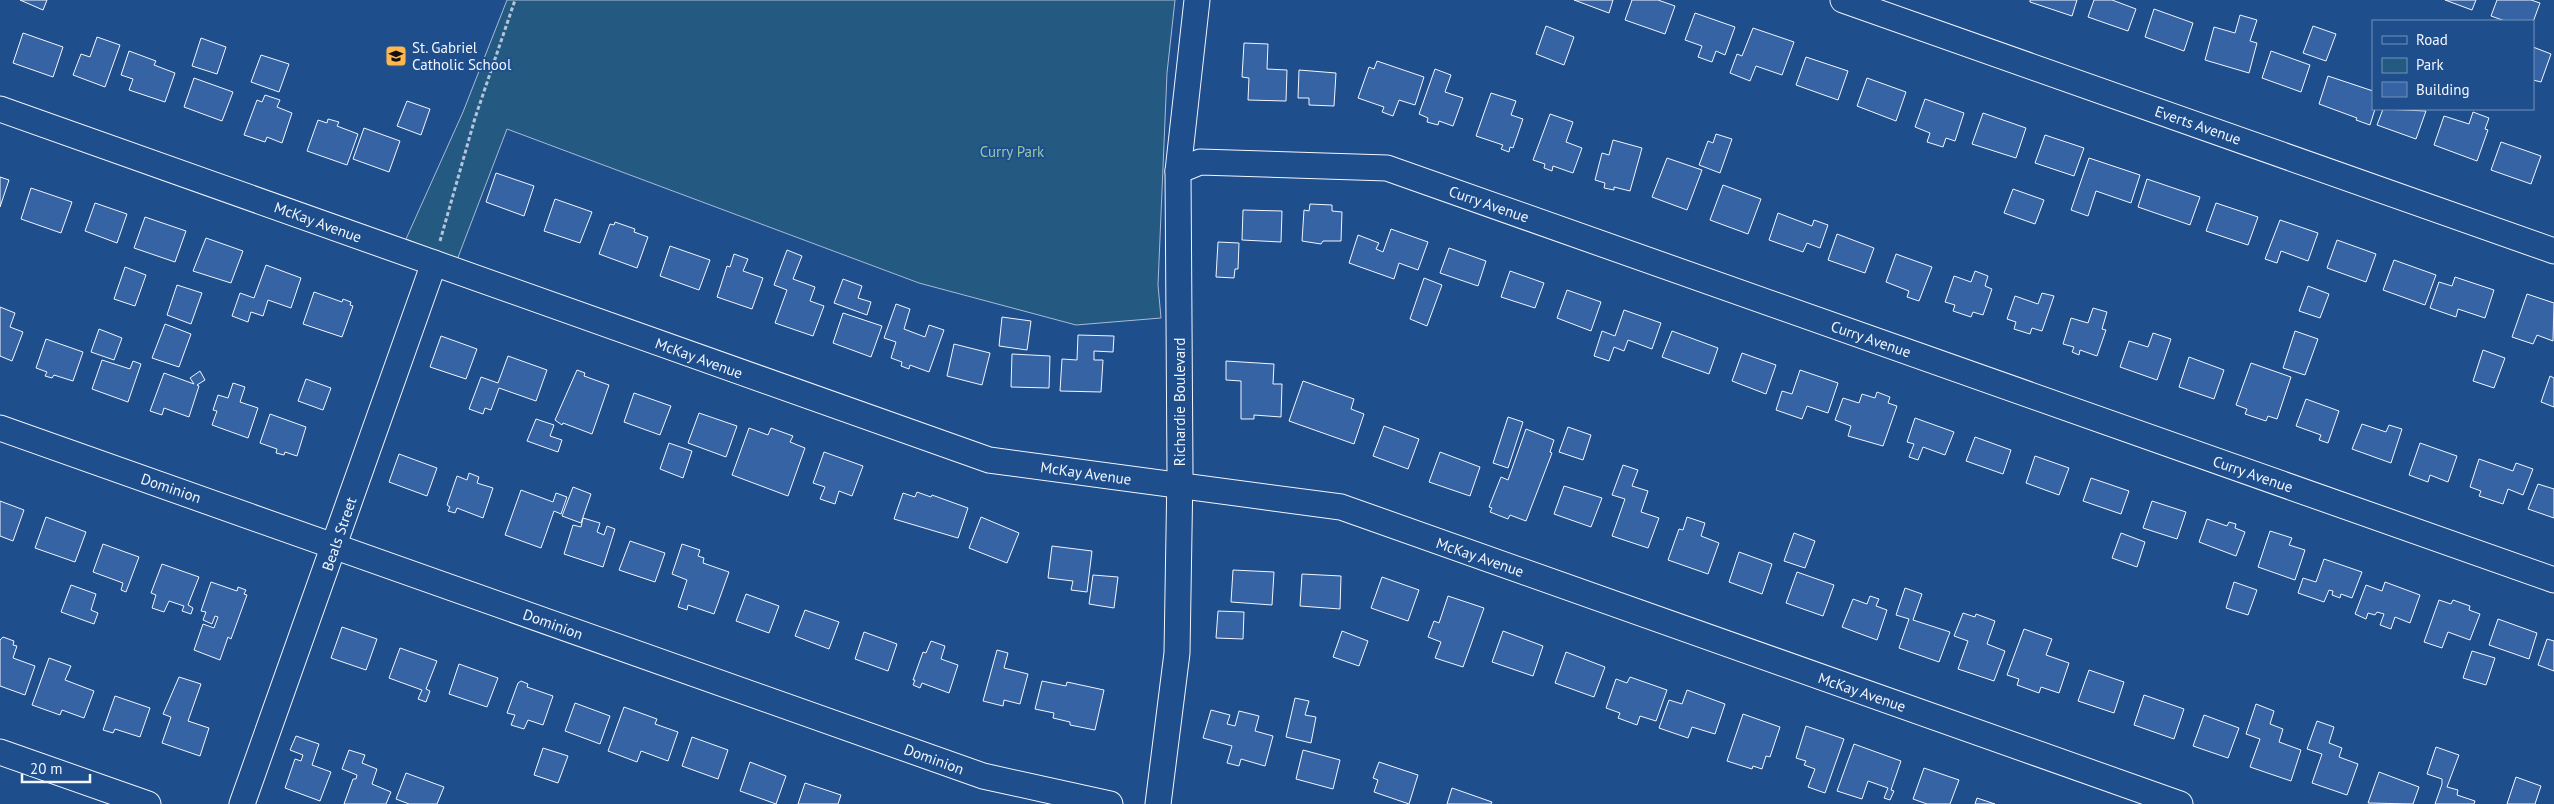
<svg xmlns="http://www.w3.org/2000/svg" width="2554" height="804" viewBox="0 0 2554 804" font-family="'PT Sans',sans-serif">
	<rect width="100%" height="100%" fill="#1f4e8c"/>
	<polygon fill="#245a82" stroke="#a8bbd7" points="507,0 1175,0 1167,73 1158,285 1161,318 1076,325 919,283 507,129 457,260 406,239 463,112"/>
	<g fill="#3563a3" stroke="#f2f6ff">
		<polygon points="20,0 47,0 43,10"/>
		<polygon points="1574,0 1613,0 1609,13"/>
		<polygon points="1632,0 1658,0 1675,6 1665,34 1625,20"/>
		<polygon points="2030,0 2077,0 2072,16 2030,2"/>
		<polygon points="2094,0 2112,0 2136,9 2128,31 2088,17"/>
		<polygon points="2445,0 2476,0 2472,10"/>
		<polygon points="2497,0 2531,0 2540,3 2533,22 2505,21 2491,16"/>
		<polygon points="2154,9 2193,23 2184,51 2145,37"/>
		<polygon points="1695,13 1735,27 1725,55 1716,51 1712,62 1698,57 1702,46 1685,40"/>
		<polygon points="2240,15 2257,20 2250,41 2257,43 2249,73 2205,60 2214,27 2235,33"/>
		<polygon points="1546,26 1574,37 1564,65 1536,54"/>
		<polygon points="2313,26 2336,34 2326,61 2303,53"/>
		<polygon points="1753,28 1794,42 1782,75 1756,66 1750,81 1730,73 1737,54 1742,56"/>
		<polygon points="23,33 63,47 53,77 13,63"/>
		<polygon points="97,37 120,45 105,87 73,75 81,54 90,57"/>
		<polygon points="201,38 226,47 217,74 192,66"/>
		<polygon points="1244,43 1268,44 1267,69 1287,70 1286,101 1248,100 1249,78 1242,77"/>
		<polygon points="2533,47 2551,54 2541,82 2533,80"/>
		<polygon points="129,51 156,61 154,65 175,73 165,102 129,90 133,79 121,75"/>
		<polygon points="2271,51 2310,65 2301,92 2262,78"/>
		<polygon points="261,55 289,64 279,92 251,82"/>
		<polygon points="1806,57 1848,71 1838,100 1796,85"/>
		<polygon points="1377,61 1424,77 1415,105 1399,100 1393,116 1382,112 1384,107 1358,98 1369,67 1374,69"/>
		<polygon points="1435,69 1451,75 1445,92 1463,98 1453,126 1439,121 1438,125 1427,122 1428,118 1419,114"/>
		<polygon points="1299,70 1336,73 1334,106 1309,105 1309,98 1298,98"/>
		<polygon points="2328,76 2373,91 2373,109 2375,109 2370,125 2356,120 2357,118 2319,104"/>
		<polygon points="194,78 233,92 222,121 184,107"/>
		<polygon points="1867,78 1906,92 1896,121 1857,106"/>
		<polygon points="1491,93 1516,101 1511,115 1523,119 1513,148 1510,147 1509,152 1501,149 1503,145 1476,136"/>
		<polygon points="265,95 280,100 277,107 292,113 282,143 267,137 265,142 244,135 257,100 262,102"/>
		<polygon points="1925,99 1964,113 1955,141 1946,138 1943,147 1927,142 1930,133 1915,127"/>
		<polygon points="407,101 430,109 421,135 397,126"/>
		<polygon points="2383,109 2426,111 2416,139 2377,125"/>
		<polygon points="2473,112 2489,118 2485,129 2488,130 2477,161 2434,145 2444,116 2469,124"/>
		<polygon points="1983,113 2026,128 2016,158 1972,144"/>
		<polygon points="1550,114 1573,122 1566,142 1582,148 1573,173 1553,166 1552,171 1544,168 1545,164 1533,160"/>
		<polygon points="328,119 339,122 337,126 358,134 347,165 307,151 318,120 327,123"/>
		<polygon points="364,128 400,141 389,172 353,159"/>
		<polygon points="1716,134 1732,139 1720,173 1699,165 1708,141 1713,143"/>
		<polygon points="2045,135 2084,148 2074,176 2035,163"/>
		<polygon points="1613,140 1642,148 1630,191 1614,187 1614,190 1604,188 1605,183 1595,180 1602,153 1609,155"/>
		<polygon points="2501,142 2541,156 2531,184 2491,170"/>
		<polygon points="1667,158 1702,170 1687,210 1652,197"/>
		<polygon points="2089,158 2140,175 2131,203 2096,191 2088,216 2071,210"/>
		<polygon points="496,173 534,186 524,216 486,202"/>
		<polygon points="0,177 9,180 0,207"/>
		<polygon points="2147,179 2200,197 2190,225 2138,207"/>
		<polygon points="1723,185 1761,199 1748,234 1710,220"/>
		<polygon points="31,188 72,202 61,233 21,219"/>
		<polygon points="2013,189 2044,200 2035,224 2004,213"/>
		<polygon points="555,199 592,212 580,243 544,231"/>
		<polygon points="95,203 127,214 117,243 85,231"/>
		<polygon points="2216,203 2258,217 2248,245 2206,231"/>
		<polygon points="1310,204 1332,205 1332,211 1342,212 1341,241 1323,241 1321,244 1302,241 1304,210 1309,211"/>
		<polygon points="1243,210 1282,211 1281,242 1242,240"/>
		<polygon points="1778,213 1812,226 1814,220 1828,225 1820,248 1807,243 1803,252 1769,240"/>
		<polygon points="145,217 186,231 175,262 134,248"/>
		<polygon points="2280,220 2318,233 2308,261 2281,251 2277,263 2265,259"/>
		<polygon points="615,222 635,229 634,232 648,237 637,268 599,254 610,224 614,225"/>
		<polygon points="1391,229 1428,242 1418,270 1399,263 1394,279 1349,263 1358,235 1379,243 1376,249 1383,252"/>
		<polygon points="1837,234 1874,248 1865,273 1828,260"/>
		<polygon points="206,238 243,251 231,283 193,271"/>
		<polygon points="2337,240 2376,254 2366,282 2327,268"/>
		<polygon points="1218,242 1239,243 1238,269 1235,269 1234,278 1216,277"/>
		<polygon points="670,246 710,260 699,290 660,276"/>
		<polygon points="1449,248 1486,261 1478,286 1440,273"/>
		<polygon points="787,250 802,256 793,279 815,287 810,301 824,306 813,336 775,323 787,290 774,285"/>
		<polygon points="734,254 748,259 743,271 763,278 752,309 717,297 727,266 730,267"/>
		<polygon points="1896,254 1932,267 1919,301 1907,297 1909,291 1886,282"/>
		<polygon points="2394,260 2436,275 2425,305 2383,290"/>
		<polygon points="266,265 301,278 291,308 268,300 263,316 251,312 248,322 232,316 240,293 254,298"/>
		<polygon points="125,267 146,275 135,306 114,299"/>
		<polygon points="1510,271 1544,283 1535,308 1501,297"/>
		<polygon points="1975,271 1988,276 1985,286 1992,289 1983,315 1973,312 1971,317 1953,311 1955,305 1945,302 1954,276 1971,282"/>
		<polygon points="2455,277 2494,290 2485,318 2458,309 2456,317 2430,308 2439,282 2452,286"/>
		<polygon points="1424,278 1442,285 1427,326 1410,319"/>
		<polygon points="843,279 862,286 858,298 871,302 867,315 834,303"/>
		<polygon points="177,285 202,293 191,324 167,315"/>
		<polygon points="2308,286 2329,294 2320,318 2299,311"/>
		<polygon points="1567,290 1601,302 1591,331 1557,318"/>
		<polygon points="314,292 342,302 343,299 351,302 350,305 353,306 342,337 303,324"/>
		<polygon points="2042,293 2054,296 2042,331 2032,328 2030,334 2014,329 2016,322 2007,319 2015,296 2038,304"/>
		<polygon points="2527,294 2554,303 2553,341 2537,335 2533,344 2512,337"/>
		<polygon points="896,304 910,309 904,329 925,337 929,325 944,330 929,372 910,365 909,369 901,366 902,362 891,358 896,342 884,338"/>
		<polygon points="0,307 15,313 10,327 23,332 12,361 0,356"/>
		<polygon points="2093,308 2107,312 2102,329 2106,330 2097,356 2080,350 2079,355 2072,352 2074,347 2063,344 2071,318 2088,323"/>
		<polygon points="1624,310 1661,323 1652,349 1628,340 1624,351 1614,347 1609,361 1594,356 1602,331 1615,336"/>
		<polygon points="843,313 882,326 871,357 833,343"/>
		<polygon points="1002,317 1031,321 1027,350 999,346"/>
		<polygon points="165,324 191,334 179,367 152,358"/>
		<polygon points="99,329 122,338 114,360 91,352"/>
		<polygon points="1672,331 1718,348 1709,374 1662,357"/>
		<polygon points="2295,331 2318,339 2305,375 2283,368"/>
		<polygon points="2153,333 2171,339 2157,380 2120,367 2129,341 2148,347"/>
		<polygon points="1078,335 1114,336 1113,352 1094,351 1094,360 1103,360 1101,392 1060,391 1062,359 1077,360"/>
		<polygon points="441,336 477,349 466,379 430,367"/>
		<polygon points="46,339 83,352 73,381 54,375 52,378 45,376 47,372 36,368"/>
		<polygon points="954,344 990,353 982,385 947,376"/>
		<polygon points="2483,350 2505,358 2494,388 2473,381"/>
		<polygon points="1742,353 1776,365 1766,394 1732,381"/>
		<polygon points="1012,354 1050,356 1049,388 1011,387"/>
		<polygon points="508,356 547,370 536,401 499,388 491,410 485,408 483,414 469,409 481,377 498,383"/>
		<polygon points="2189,357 2224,370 2214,399 2179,387"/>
		<polygon points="102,360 130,369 133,361 141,364 128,402 92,389"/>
		<polygon points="1226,361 1274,364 1273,384 1282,384 1281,417 1254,415 1254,419 1241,419 1241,381 1226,380"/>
		<polygon points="2251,363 2291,377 2277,419 2268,416 2266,421 2245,414 2247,409 2236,405"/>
		<polygon points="577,370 585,373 584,376 609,385 592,434 563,423 562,425 555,420"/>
		<polygon points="1800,370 1838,383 1828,413 1807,406 1802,419 1776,410 1782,391 1792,394"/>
		<polygon points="200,371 205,380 197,385 199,386 189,417 164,408 162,415 150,411 164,373 194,384 190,378"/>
		<polygon points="2550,376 2554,378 2554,407 2541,402"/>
		<polygon points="306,379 331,388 323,410 298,401"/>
		<polygon points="1303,381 1354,399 1351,409 1364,414 1354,444 1289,421"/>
		<polygon points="233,383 245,387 240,402 258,408 248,438 212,425 217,411 213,410 218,395 228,398"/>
		<polygon points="1877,392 1890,397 1888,403 1897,406 1883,446 1848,436 1851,426 1835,420 1843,398 1859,403 1862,394 1875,398"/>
		<polygon points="634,393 671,406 660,435 624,422"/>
		<polygon points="2306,399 2339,411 2328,443 2319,440 2321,435 2296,426"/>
		<polygon points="699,413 737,426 726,457 688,443"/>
		<polygon points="270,414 306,427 297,456 285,452 284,455 276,453 277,449 260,443"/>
		<polygon points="1508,417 1523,422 1508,468 1493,463"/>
		<polygon points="1915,418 1954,432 1945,455 1923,447 1918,460 1909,457 1914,444 1907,442"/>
		<polygon points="536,419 554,425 550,436 562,440 558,452 527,441"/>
		<polygon points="2362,424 2386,432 2389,425 2402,429 2391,463 2352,449"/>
		<polygon points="1384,426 1419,439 1408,469 1373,456"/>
		<polygon points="1568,427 1591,435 1583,460 1559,452"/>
		<polygon points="749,428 768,435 771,428 793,436 790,442 805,448 788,496 732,475"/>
		<polygon points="1526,429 1554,440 1550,452 1552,453 1526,521 1510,515 1508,519 1490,512 1492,508 1489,507 1501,477 1508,480"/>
		<polygon points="1975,437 2011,450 2003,474 1966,461"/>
		<polygon points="669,443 692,451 683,478 660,469"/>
		<polygon points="2420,443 2457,456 2448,482 2430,475 2428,482 2409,475"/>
		<polygon points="824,452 863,466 852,496 839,491 835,504 820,499 825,487 813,483"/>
		<polygon points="1440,452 1480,467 1470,496 1429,482"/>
		<polygon points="399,454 437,468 427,496 389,482"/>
		<polygon points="2035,456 2069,468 2059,495 2026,483"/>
		<polygon points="2479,459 2513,471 2516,463 2533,469 2523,495 2508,489 2503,504 2479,496 2481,491 2470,487"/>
		<polygon points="1623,465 1638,470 1632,486 1648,491 1641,512 1659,518 1648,548 1612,536 1625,499 1612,495"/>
		<polygon points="469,473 479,477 477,483 493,488 483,518 457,508 455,513 448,511 450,507 447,505 457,476 467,480"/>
		<polygon points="2091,478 2129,491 2121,514 2083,501"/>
		<polygon points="2538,484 2554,489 2554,518 2528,509"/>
		<polygon points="1564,486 1602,498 1591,527 1554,514"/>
		<polygon points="573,487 591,494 581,523 562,516"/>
		<polygon points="521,490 553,502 556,493 567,497 561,514 554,511 541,548 505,535"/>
		<polygon points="917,492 931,497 932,495 968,508 958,538 894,519 903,493 915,497"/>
		<polygon points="0,501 24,510 13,541 0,536"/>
		<polygon points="2152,501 2186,512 2177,539 2143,528"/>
		<polygon points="46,517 86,532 75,562 35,548"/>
		<polygon points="981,517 1019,533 1007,563 969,548"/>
		<polygon points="1687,517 1705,523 1701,536 1719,543 1708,574 1668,560 1679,529 1683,530"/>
		<polygon points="583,518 600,523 597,532 604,535 607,526 615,529 603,567 564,554 573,525 581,527"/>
		<polygon points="2207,519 2227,526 2229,522 2236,524 2235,528 2245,532 2236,556 2199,542"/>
		<polygon points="2270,531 2292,538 2289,545 2305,550 2295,580 2258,567"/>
		<polygon points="1794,533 1815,541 1805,568 1784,561"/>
		<polygon points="2121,533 2145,542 2137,567 2112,558"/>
		<polygon points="630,541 665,553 655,582 619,570"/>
		<polygon points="103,544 139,557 126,592 121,590 123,583 93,572"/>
		<polygon points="682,544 700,550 698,556 704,558 703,563 729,572 714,614 688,605 687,610 678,607 687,580 672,574"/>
		<polygon points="1052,546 1092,551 1087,592 1071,590 1073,581 1048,578"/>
		<polygon points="1739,552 1772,564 1762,594 1729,582"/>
		<polygon points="2324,559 2362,572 2352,598 2341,594 2340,598 2332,595 2333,591 2329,590 2324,602 2298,593 2303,578 2316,582"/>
		<polygon points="162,564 199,577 188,605 193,608 191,614 182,611 184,606 169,601 164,612 152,608 156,595 151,593"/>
		<polygon points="1233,570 1274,572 1272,605 1231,602"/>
		<polygon points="1797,572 1834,585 1823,616 1786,603"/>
		<polygon points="1302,574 1341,576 1340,609 1300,606"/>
		<polygon points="1093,575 1118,577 1114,608 1089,604"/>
		<polygon points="1382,577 1419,590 1408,621 1371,608"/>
		<polygon points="211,582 237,591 238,587 246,590 244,594 247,595 231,639 228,637 220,660 194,650 203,624 214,628 218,617 215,616 212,624 203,620 206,612 201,611"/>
		<polygon points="2234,582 2257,590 2248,615 2226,608"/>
		<polygon points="2385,582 2420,595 2410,623 2395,617 2391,629 2380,625 2384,614 2377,612 2375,615 2368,613 2366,619 2355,614 2366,585 2382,591"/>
		<polygon points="71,585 96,594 91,610 98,613 94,624 61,612"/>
		<polygon points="1905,588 1922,594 1913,620 1950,632 1939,662 1899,648 1909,619 1896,615"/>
		<polygon points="746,594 779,606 769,633 736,621"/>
		<polygon points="1448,596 1484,608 1463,667 1435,658 1441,642 1428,637 1434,621 1439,623"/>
		<polygon points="1870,596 1879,599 1876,606 1887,610 1877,640 1842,627 1853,599 1867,604"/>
		<polygon points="2439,600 2451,604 2453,600 2470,606 2469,610 2480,614 2470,640 2448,632 2442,648 2424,642"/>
		<polygon points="805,610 839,622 829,649 795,636"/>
		<polygon points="1218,611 1244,612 1243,639 1216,638"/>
		<polygon points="1963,613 1975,617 1976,614 1995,621 1987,644 2005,651 1994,681 1958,669 1968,641 1954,636"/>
		<polygon points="2498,619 2537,633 2529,659 2489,645"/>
		<polygon points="342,627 377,639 366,670 331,658"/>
		<polygon points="2024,629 2052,639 2046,655 2069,663 2059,693 2041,687 2039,693 2017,685 2019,679 2007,675"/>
		<polygon points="1342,631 1368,641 1359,666 1333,657"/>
		<polygon points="1503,631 1543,646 1533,676 1492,662"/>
		<polygon points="864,632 897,644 888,671 855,659"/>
		<polygon points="3,637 14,641 13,645 17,646 13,658 35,666 25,695 0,686 0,640"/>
		<polygon points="2547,639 2554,641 2554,671 2538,665"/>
		<polygon points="931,641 945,646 941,659 958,665 949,693 922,683 920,688 913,685 915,680 913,680 923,652 926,653"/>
		<polygon points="400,648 437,661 426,689 430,691 426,702 418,699 422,690 389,678"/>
		<polygon points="997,650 1008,653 1004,668 1028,674 1020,704 1004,700 1003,706 983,701"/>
		<polygon points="2472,651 2495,658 2486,685 2463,678"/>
		<polygon points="1566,652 1605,667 1594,697 1555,683"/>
		<polygon points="49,658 71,666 65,680 94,691 84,718 62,710 60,715 32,705"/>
		<polygon points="459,664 498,678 487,707 449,694"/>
		<polygon points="2089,670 2124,682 2114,713 2078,701"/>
		<polygon points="179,677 201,684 188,721 209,728 200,756 162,743 171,717 163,714"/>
		<polygon points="1630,677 1667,690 1656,721 1640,716 1637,725 1618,718 1620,713 1606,708 1616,679 1627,683"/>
		<polygon points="521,681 528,684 527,687 553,696 543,725 528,720 524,729 511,725 515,715 507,713 518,683"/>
		<polygon points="1042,681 1066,686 1067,682 1104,690 1095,730 1070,725 1070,722 1053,718 1054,713 1035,709"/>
		<polygon points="1687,690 1725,704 1715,734 1692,727 1688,738 1659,728 1669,700 1682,704"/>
		<polygon points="2144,695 2184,709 2174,739 2134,725"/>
		<polygon points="115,696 150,708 140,737 115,729 113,733 103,730"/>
		<polygon points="1295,698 1309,701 1305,715 1316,717 1311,743 1286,737"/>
		<polygon points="575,703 610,716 600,744 565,731"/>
		<polygon points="2256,704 2274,711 2270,724 2283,729 2279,742 2301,750 2291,781 2250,767 2260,739 2246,734"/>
		<polygon points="624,707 657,719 655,724 678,732 668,761 641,751 637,762 608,751"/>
		<polygon points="1211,710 1230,715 1227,724 1235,726 1239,711 1259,716 1255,731 1273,736 1265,766 1241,759 1239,766 1227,763 1232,746 1203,738"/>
		<polygon points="1743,714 1780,727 1770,757 1766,756 1762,769 1753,766 1752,769 1727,761"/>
		<polygon points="2204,715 2239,728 2228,758 2193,746"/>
		<polygon points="2317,721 2334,727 2329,743 2342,748 2339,757 2358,764 2347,795 2312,783 2322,754 2307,749"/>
		<polygon points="1806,726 1844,739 1825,793 1808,787 1815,769 1804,765 1806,761 1796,758"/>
		<polygon points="296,736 319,744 312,765 331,772 320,801 285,788 295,759 301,761 303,755 290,750"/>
		<polygon points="692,737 728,750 718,779 682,766"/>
		<polygon points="1854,744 1901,761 1891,790 1894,791 1890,800 1884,798 1888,788 1868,781 1862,799 1837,791"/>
		<polygon points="2436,747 2459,755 2447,787 2458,790 2457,795 2475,801 2474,804 2435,804 2442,784 2442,779 2427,774"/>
		<polygon points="543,748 568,756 558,783 534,775"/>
		<polygon points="349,750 365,755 362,763 377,769 372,784 391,792 386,804 344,804 353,779 356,779 357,775 342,769"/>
		<polygon points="1303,750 1340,760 1333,789 1296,779"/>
		<polygon points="750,762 786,776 776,804 740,791"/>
		<polygon points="1379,762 1418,775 1409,804 1374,792 1378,780 1373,778"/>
		<polygon points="1924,768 1959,780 1950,804 1927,804 1913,799"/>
		<polygon points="2379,772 2419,787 2413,804 2368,803"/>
		<polygon points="406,773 444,787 437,804 409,804 396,799"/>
		<polygon points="2516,777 2541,786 2535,804 2507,804"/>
		<polygon points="805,783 841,795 838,804 798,804"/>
		<polygon points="1452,788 1492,802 1491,804 1447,804"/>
		<polygon points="1977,798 1995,804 1975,804"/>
	</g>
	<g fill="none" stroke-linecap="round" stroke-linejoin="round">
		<g stroke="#f2f6ff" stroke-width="27">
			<g id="minor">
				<polyline points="1843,0 2554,251"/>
				<polyline points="0,109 989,460 1341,507 2180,804"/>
				<polyline points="1178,171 1200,162 1387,168 2554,580"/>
				<polyline points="0,428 983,776 1110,804"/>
				<polyline points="0,752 148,804"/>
				<polyline points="242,804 434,263"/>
				<polyline points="1158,804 1177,653 1180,472 1178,171 1197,0"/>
			</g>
		</g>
		<polyline stroke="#b3c4dc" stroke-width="3" stroke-dasharray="4 2.5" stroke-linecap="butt" points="440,241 475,118 515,0"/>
		<use href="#minor" stroke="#1f4e8c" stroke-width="25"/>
	</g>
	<defs>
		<g id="school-square" transform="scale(1.125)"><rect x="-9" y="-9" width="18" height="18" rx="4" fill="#ffb74d" stroke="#1f4e8c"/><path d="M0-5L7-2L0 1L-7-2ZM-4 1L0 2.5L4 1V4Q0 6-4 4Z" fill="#111"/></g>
	</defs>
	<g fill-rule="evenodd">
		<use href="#school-square" x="396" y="56"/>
	</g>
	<g text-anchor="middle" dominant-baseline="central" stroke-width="4" stroke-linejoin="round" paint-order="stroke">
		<g font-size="15" fill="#f2f6ff" stroke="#1f4e8c" text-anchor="start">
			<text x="412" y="47">St. Gabriel<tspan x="412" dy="17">Catholic School</tspan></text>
		</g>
		<g font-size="15" fill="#f2f6ff" stroke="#1f4e8c">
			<text transform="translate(2198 125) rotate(19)">Everts Avenue</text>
			<text transform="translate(1489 204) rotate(19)">Curry Avenue</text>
			<text transform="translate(318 222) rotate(20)">McKay Avenue</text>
			<text transform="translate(1871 339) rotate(19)">Curry Avenue</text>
			<text transform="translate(699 358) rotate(20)">McKay Avenue</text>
			<text transform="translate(1179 402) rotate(-90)">Richardie Boulevard</text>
			<text transform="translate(1086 473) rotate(8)">McKay Avenue</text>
			<text transform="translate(2253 474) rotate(19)">Curry Avenue</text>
			<text transform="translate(171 488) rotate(19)">Dominion</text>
			<text transform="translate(339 534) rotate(-71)">Beals Street</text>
			<text transform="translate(1480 557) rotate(19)">McKay Avenue</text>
			<text transform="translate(553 624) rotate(20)">Dominion</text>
			<text transform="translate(1862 692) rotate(19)">McKay Avenue</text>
			<text transform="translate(934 759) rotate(20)">Dominion</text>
		</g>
		<g font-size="15" fill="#97c8a6" stroke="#1f4e8c">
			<text x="1012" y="151">Curry Park</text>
		</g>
	</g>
	<rect x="2372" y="20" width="162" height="90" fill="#1f4e8c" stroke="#7391ba"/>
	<rect x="2382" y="36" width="25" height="8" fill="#1f4e8c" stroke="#7391ba"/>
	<text x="2416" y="45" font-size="15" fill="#f2f6ff">Road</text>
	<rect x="2382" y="58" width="25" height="15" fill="#245a82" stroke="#7391ba"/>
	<text x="2416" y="70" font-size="15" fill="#f2f6ff">Park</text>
	<rect x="2382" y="82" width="25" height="15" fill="#3563a3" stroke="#7391ba"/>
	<text x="2416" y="95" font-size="15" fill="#f2f6ff">Building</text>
	<path d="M22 774v8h68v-8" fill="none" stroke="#f2f6ff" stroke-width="2.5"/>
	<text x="30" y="774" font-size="15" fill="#f2f6ff" stroke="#1f4e8c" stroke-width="4" paint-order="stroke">20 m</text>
</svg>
